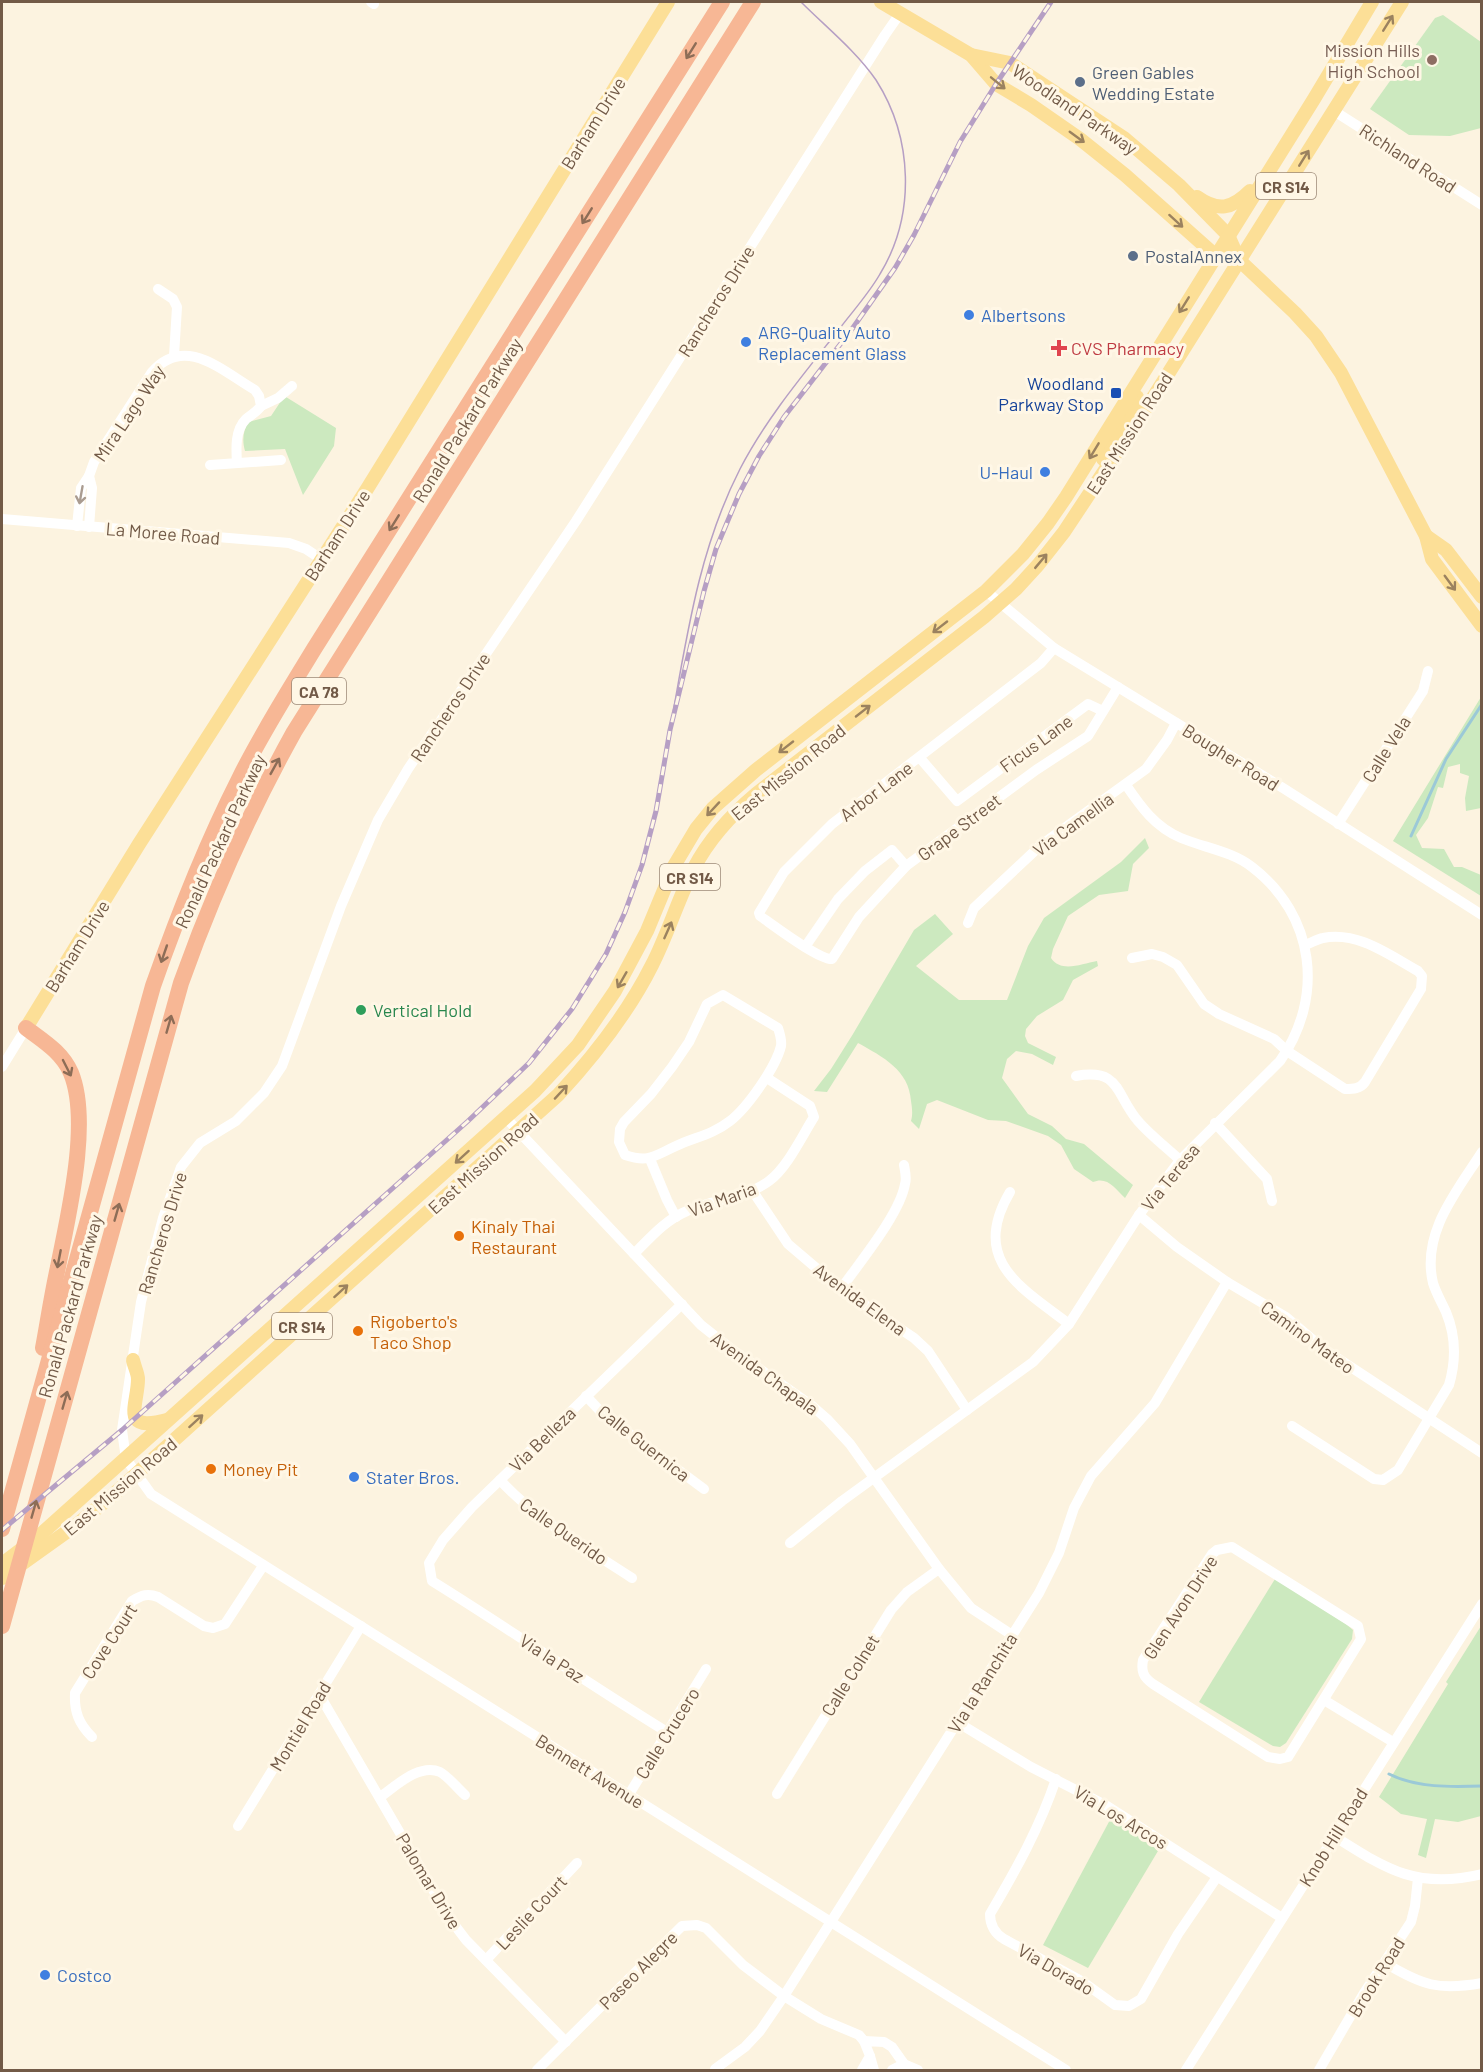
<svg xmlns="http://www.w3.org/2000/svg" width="1483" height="2072" viewBox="0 0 1483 2072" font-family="Barlow,sans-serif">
	<rect width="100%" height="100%" fill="#fcf3e0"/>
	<g fill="#cce9bf">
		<polygon points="1443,15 1481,42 1481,128 1450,136 1409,135 1370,109 1435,18"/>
		<path d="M286 397 336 428 334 446 303 495 285 449 245 451C242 440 243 432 248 422L271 416 281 401Z"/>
		<polygon points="1481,697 1481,808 1466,811 1465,798 1469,776 1460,773 1460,764 1448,767 1443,788 1438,787 1428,818 1416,835 1422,848 1444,849 1454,867 1462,867 1481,875 1481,896 1393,841"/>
		<path d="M1145 838 1149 848 1133 864 1128 891 1099 895 1068 916 1053 949 1051 958C1061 973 1081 964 1097 961L1098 966 1073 980 1063 1000 1037 1016 1026 1029 1025 1036 1028 1043 1056 1057 1053 1065 1032 1054 1016 1051 1007 1059 1002 1078 1028 1114 1052 1126 1066 1139 1084 1144 1133 1185 1125 1198C1115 1188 1107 1176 1093 1182L1074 1169 1061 1145 1048 1136 1006 1121 988 1120 937 1100 927 1104 919 1129 911 1121C913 1114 912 1108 911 1101 909 1070 883 1057 858 1043L827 1092 814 1091 831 1069 853 1034 914 930 935 914 953 934 916 966 959 1000H1007L1028 946 1044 918 1121 862Z"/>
		<polygon points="1275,1579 1346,1624 1353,1630 1352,1639 1286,1743 1280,1747 1273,1746 1199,1702"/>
		<polygon points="1481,1626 1481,1816 1458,1822 1435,1819 1426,1858 1418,1855 1427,1819 1401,1814 1379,1797 1448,1684 1446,1682"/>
		<polygon points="1111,1818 1145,1838 1158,1851 1088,1968 1043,1945"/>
	</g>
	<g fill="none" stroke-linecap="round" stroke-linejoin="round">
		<g stroke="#9bc9d7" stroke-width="3">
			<polyline points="1411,836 1446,759 1482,704"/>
			<path d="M1389 1774C1417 1788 1450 1787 1482 1786"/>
		</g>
		<g stroke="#fff" stroke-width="10">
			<polyline points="371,2 374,4"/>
			<polyline points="901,12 885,35 576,521 408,769 378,820 341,906 282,1066 264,1093 236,1121 200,1143 181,1167 163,1218 141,1302 122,1430 126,1459 151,1494 1066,2070"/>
			<polyline points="1334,111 1482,205"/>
			<polyline points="158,289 173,299 177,307 174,356"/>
			<polyline points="261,406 278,398 292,386"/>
			<polyline points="210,465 281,460"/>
			<path d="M89 476 94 462 152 372C185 335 221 370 255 390L259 396 261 406C257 412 252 414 246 419 235 430 236 448 237 463"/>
			<polyline points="2,519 289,543 306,549 321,559"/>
			<polyline points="77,526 81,488 89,476 92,488 89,527"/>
			<polyline points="986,591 1054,648 1283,788 1482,915"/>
			<path d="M1054 648 1041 663 832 824 784 872 759 913 760 916C773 925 819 960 832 959L859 917 906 866 1036 770 1088 736 1118 687"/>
			<polyline points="920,758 957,801 1088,704 1103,711"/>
			<polyline points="1338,824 1423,691 1428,671"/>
			<polyline points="968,923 974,908 1041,845 1146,769 1167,740 1176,723"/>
			<polyline points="805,947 838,899 865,871 892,850 906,866"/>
			<path d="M1132 958 1152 954 1163 957 1177 965 1204 1004 1219 1014 1274 1039 1287 1051 1345 1089C1353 1089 1360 1089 1365 1082L1421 989 1422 976 1418 971C1389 955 1358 931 1323 938 1317 939 1311 943 1305 945"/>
			<path d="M723 995 778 1028C780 1034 782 1040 781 1046 776 1067 747 1108 730 1121 712 1135 695 1137 676 1146 654 1156 649 1163 625 1155L619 1142 620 1129 624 1122 651 1094 672 1067 689 1042 707 1004Z"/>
			<polyline points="2,1067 26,1028"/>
			<path d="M1076 1076C1121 1068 1115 1094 1138 1121 1150 1135 1166 1147 1180 1160"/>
			<polyline points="506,1118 701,1325 730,1348 811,1405 827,1419 850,1444 939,1569 971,1608 1012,1635"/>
			<polyline points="1215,1123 1267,1179 1272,1201"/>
			<polyline points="650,1159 667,1200 676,1217"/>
			<polyline points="752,1190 788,1244 841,1289 914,1338 928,1351 967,1410"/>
			<path d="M1010 1192C970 1260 1020 1287 1069 1324"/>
			<polyline points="1139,1215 1177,1247 1227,1282 1286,1317 1325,1350 1482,1453"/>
			<path d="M634 1254C650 1238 665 1220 687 1211 713 1199 746 1198 769 1181 787 1168 802 1136 814 1117L810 1106 767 1078"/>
			<path d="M841 1289C859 1263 900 1214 905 1184 907 1178 905 1171 904 1165"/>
			<polyline points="586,1396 603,1414 704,1489"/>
			<path d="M1292 1426 1374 1479 1383 1480 1398 1470 1449 1385C1456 1361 1456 1336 1446 1312 1442 1303 1436 1293 1433 1283 1421 1233 1457 1191 1482 1152"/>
			<path d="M500 1480C537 1520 586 1548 632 1578"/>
			<path d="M790 1543 842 1501 1033 1362 1069 1324 1139 1215 1180 1160 1280 1061C1325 997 1315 915 1252 867 1231 851 1205 848 1181 838 1155 827 1141 807 1126 785"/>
			<path d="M1232 1547 1358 1626 1361 1639 1288 1757 1280 1759 1268 1757 1153 1684C1143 1677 1141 1671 1143 1660L1212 1554 1217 1550Z"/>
			<polyline points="319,1694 450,1919 466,1940 566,2042"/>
			<polyline points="1324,1700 1393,1742"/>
			<polyline points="957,1722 1031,1767 1107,1806 1282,1918"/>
			<path d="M667 1732C587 1683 511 1630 432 1581L429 1563 443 1540 472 1507 682 1304"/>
			<path d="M92 1737C79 1724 74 1712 75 1693L132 1601C142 1595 148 1593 158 1597L204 1626 213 1628 225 1624 263 1566"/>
			<path d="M1056 1779C1040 1827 1016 1870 990 1914 990 1925 994 1933 1004 1939L1083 1982 1115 2005 1129 2006 1141 1999 1178 1934 1217 1877"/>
			<polyline points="777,1794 891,1610 907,1592 939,1569"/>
			<polyline points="628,1796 706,1669"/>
			<path d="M380 1797C396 1786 419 1763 440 1772 449 1777 457 1788 465 1795"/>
			<polyline points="238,1826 361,1626"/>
			<path d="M1334 1836C1386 1869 1417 1890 1482 1874"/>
			<polyline points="486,1960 577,1863"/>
			<path d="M1385 1963C1422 1985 1438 1991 1482 1983"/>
			<polyline points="870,2056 874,2070"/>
			<polyline points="715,2069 745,2047 760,2031 784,1996 1039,1593 1059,1553 1074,1508 1091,1476 1155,1403 1227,1282"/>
			<polyline points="537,2070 682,1926 697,1925 706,1928 743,1965 784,1996 821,2019 859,2035 864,2041"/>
			<polyline points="862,2070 870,2056 864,2041 884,2042 892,2047 904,2064 918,2070"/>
			<polyline points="892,2070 904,2064"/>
			<polyline points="1186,2070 1482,1604"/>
			<polyline points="1319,2070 1364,1993 1411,1922 1415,1906 1418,1878"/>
		</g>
		<g stroke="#fcdf97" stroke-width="14">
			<polyline points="881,2 971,55 996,84 1031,105 1080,139 1125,175 1216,256 1239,260"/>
			<polyline points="971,55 1010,63 1124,138 1179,185 1228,235 1239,260 1295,313 1316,336 1341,373 1426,536 1432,559 1482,626"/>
			<path d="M1197 197C1218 212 1232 209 1250 191"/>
			<polyline points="1103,459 1137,397"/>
			<polyline points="1426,536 1446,550 1482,597"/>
			<polyline points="26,1028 139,844 367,489 668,2"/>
			<path d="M133 1360C134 1366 138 1373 138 1379 138 1405 119 1433 167 1420"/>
			<polyline points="2,1564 40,1535 535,1091 578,1045 615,991 647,931 674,866 696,829 713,808 756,770 986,591 1023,554 1048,523 1066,497 1314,99 1372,2"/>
			<path d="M2 1578 79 1523 114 1494 558 1095C594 1056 628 1013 652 965 668 934 678 899 694 868 709 839 731 815 756 794L984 617 1016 589 1038 565 1064 532 1156 393 1402 2"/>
		</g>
		<g stroke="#f7b795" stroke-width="16">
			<path d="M26 1028C43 1041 62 1052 71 1073 91 1122 68 1216 58 1267 52 1294 48 1321 43 1348"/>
			<path d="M2 1529 153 986C178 915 205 846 239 779 261 734 288 692 314 649L722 2"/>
			<path d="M2 1626 181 983C212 896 249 813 294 732L753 2"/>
		</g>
		<path stroke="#b69fc4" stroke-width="1.5" d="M670 730C686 641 698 551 740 469 766 419 802 376 837 332 851 313 868 295 880 274 916 215 913 138 876 80 856 51 826 27 801 2"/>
		<g stroke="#b69fc4" stroke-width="5">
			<polyline id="rail" points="2,1530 122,1430 468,1121 529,1063 572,1009 606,954 625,912 642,865 656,811 670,730 704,591 716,549 739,494 759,456 784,417 852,329 895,268 914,235 960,142 996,84 1051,2"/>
		</g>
		<use href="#rail" stroke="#fff7e6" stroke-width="3" stroke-dasharray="9" stroke-linecap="butt"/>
	</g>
	<defs><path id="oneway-shaft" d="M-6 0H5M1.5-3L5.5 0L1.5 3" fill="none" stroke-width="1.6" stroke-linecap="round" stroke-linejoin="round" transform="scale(1.5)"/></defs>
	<g stroke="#9b825f">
		<use href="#oneway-shaft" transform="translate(1388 23) rotate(-58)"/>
		<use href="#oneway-shaft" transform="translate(998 83) rotate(39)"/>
		<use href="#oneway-shaft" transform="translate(1077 137) rotate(36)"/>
		<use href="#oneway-shaft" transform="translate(1304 158) rotate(-58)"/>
		<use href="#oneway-shaft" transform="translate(1176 221) rotate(42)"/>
		<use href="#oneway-shaft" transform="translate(1184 305) rotate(122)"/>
		<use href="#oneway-shaft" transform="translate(1094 451) rotate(121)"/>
		<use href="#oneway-shaft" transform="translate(1041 561) rotate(-50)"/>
		<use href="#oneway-shaft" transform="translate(1450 583) rotate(54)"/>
		<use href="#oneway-shaft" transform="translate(940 627) rotate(142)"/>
		<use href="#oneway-shaft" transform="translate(863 711) rotate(-38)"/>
		<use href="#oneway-shaft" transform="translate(786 747) rotate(142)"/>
		<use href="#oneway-shaft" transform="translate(713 809) rotate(133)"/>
		<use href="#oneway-shaft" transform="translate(668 930) rotate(-66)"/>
		<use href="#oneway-shaft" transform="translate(622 980) rotate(120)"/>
		<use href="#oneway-shaft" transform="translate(561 1092) rotate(-47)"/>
		<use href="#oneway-shaft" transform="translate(462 1157) rotate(138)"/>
		<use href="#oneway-shaft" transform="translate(341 1291) rotate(-42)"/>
		<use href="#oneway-shaft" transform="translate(196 1421) rotate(-42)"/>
	</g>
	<g stroke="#8d6d57">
		<use href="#oneway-shaft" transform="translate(691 51) rotate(122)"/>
		<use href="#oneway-shaft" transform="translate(587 216) rotate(122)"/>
		<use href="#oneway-shaft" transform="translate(394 523) rotate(122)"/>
		<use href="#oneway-shaft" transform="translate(275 766) rotate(-61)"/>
		<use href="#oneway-shaft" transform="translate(164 954) rotate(109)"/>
		<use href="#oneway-shaft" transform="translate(169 1024) rotate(-74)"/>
		<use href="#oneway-shaft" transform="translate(67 1068) rotate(63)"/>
		<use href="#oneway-shaft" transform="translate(117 1212) rotate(-74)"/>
		<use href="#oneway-shaft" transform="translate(59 1259) rotate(101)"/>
		<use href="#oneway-shaft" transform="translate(65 1400) rotate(-74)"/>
		<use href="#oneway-shaft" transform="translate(34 1509) rotate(-74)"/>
	</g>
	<use stroke="#aa9c91" href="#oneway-shaft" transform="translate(81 495) rotate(100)"/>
	<circle fill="#8d6e63" stroke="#fff7e6" stroke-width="2" cx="1432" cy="60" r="6"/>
	<g fill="#5c6f8a" stroke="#fff7e6" stroke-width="2">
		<circle cx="1080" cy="82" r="6"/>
		<circle cx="1133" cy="256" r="6"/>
	</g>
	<g fill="#3f7fe0" stroke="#fff7e6" stroke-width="2">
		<circle cx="969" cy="315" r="6"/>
		<circle cx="746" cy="342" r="6"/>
		<circle cx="1045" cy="472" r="6"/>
		<circle cx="354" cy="1477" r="6"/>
		<circle cx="45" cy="1975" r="6"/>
	</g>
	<path fill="#e0444e" stroke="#fff7e6" stroke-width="2" d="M1056 339h6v6h6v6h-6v6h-6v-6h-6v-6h6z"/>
	<rect fill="#1a4fb4" stroke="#fff7e6" stroke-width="2" x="1110" y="387" width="12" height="12" rx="3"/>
	<circle fill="#2e9e5b" stroke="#fff7e6" stroke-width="2" cx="361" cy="1010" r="6"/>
	<g fill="#e8710a" stroke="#fff7e6" stroke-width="2">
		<circle cx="459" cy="1236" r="6"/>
		<circle cx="358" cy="1331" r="6"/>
		<circle cx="211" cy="1469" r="6"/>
	</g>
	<g text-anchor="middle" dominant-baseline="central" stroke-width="6" stroke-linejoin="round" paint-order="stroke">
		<g fill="#fff7e6" stroke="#9c8977" stroke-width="1.5">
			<rect x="1256" y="173" width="60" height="26" rx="4.5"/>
			<rect x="292" y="678" width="54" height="26" rx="4.5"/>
			<rect x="660" y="864" width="60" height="26" rx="4.5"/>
			<rect x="272" y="1313" width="60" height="26" rx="4.5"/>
		</g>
		<g font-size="16" font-weight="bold" fill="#725a47">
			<text x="1286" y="186">CR S14</text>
			<text x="319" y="691">CA 78</text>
			<text x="690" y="877">CR S14</text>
			<text x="302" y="1326">CR S14</text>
		</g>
		<g font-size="18" fill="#785e54" stroke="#fff7e6" text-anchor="end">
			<text x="1420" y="50">Mission Hills<tspan x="1420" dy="21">High School</tspan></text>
		</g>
		<g font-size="18" fill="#4e5e75" stroke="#fff7e6" text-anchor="start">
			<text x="1092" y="72">Green Gables<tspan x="1092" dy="21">Wedding Estate</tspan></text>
			<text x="1145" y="256">PostalAnnex</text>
		</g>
		<g font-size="18" fill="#725a47" stroke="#fff7e6">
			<text transform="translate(1075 109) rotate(34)">Woodland Parkway</text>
			<text transform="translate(593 123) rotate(-58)">Barham Drive</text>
			<text transform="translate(1408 158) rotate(33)">Richland Road</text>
			<text transform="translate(716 301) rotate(-58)">Rancheros Drive</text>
			<text transform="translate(129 413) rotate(-56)">Mira Lago Way</text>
			<text transform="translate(467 420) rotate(-58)">Ronald Packard Parkway</text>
			<text transform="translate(1129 433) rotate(-57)">East Mission Road</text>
			<text transform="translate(163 533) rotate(5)">La Moree Road</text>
			<text transform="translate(337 535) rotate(-57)">Barham Drive</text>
			<text transform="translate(450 707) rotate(-56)">Rancheros Drive</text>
			<text transform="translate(1036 743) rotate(-36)">Ficus Lane</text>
			<text transform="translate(1386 749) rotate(-58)">Calle Vela</text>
			<text transform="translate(1231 757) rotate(32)">Bougher Road</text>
			<text transform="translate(788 772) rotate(-39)">East Mission Road</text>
			<text transform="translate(876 791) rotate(-37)">Arbor Lane</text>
			<text transform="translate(1073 824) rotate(-36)">Via Camellia</text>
			<text transform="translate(959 827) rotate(-37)">Grape Street</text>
			<text transform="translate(220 841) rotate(-65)">Ronald Packard Parkway</text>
			<text transform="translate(77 946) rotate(-58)">Barham Drive</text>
			<text transform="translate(483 1163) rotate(-42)">East Mission Road</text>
			<text transform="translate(1170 1177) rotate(-51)">Via Teresa</text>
			<text transform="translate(722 1199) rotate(-20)">Via Maria</text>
			<text transform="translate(162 1233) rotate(-73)">Rancheros Drive</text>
			<text transform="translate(860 1299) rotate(36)">Avenida Elena</text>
			<text transform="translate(70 1306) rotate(-74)">Ronald Packard Parkway</text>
			<text transform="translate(1308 1337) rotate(36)">Camino Mateo</text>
			<text transform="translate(765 1373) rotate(36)">Avenida Chapala</text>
			<text transform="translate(542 1439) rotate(-44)">Via Belleza</text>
			<text transform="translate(644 1443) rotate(38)">Calle Guernica</text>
			<text transform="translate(120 1486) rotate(-40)">East Mission Road</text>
			<text transform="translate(564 1531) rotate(35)">Calle Querido</text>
			<text transform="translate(1180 1607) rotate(-57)">Glen Avon Drive</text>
			<text transform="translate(109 1641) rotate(-57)">Cove Court</text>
			<text transform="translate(552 1658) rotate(33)">Via la Paz</text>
			<text transform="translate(850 1675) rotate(-58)">Calle Colnet</text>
			<text transform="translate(982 1683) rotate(-58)">Via la Ranchita</text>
			<text transform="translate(300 1726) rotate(-59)">Montiel Road</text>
			<text transform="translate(667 1733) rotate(-58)">Calle Crucero</text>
			<text transform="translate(590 1771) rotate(32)">Bennett Avenue</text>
			<text transform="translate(1121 1817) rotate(31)">Via Los Arcos</text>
			<text transform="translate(1333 1837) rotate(-58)">Knob Hill Road</text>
			<text transform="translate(429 1881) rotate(59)">Palomar Drive</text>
			<text transform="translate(531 1912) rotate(-47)">Leslie Court</text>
			<text transform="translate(1056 1969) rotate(30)">Via Dorado</text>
			<text transform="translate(638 1970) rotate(-45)">Paseo Alegre</text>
			<text transform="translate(1376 1977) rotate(-58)">Brook Road</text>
		</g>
		<g font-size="18" fill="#366cbe" stroke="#fff7e6" text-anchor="start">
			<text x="981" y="315">Albertsons</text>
			<text x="758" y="332">ARG-Quality Auto<tspan x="758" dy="21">Replacement Glass</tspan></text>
			<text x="1033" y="472" text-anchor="end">U-Haul</text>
			<text x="366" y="1477">Stater Bros.</text>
			<text x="57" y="1975">Costco</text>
		</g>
		<g font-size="18" fill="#be3a42" stroke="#fff7e6" text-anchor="start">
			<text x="1071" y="348">CVS Pharmacy</text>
		</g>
		<g font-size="18" fill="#164399" stroke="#fff7e6" text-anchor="end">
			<text x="1104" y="383">Woodland<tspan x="1104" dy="21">Parkway Stop</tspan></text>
		</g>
		<g font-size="18" fill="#27864d" stroke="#fff7e6" text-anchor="start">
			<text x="373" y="1010">Vertical Hold</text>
		</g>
		<g font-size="18" fill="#c56008" stroke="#fff7e6" text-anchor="start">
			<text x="471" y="1226">Kinaly Thai<tspan x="471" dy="21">Restaurant</tspan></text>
			<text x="370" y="1321">Rigoberto's<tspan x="370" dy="21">Taco Shop</tspan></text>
			<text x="223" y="1469">Money Pit</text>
		</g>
	</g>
	<rect width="1483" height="2072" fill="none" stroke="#725a47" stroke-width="6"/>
</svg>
